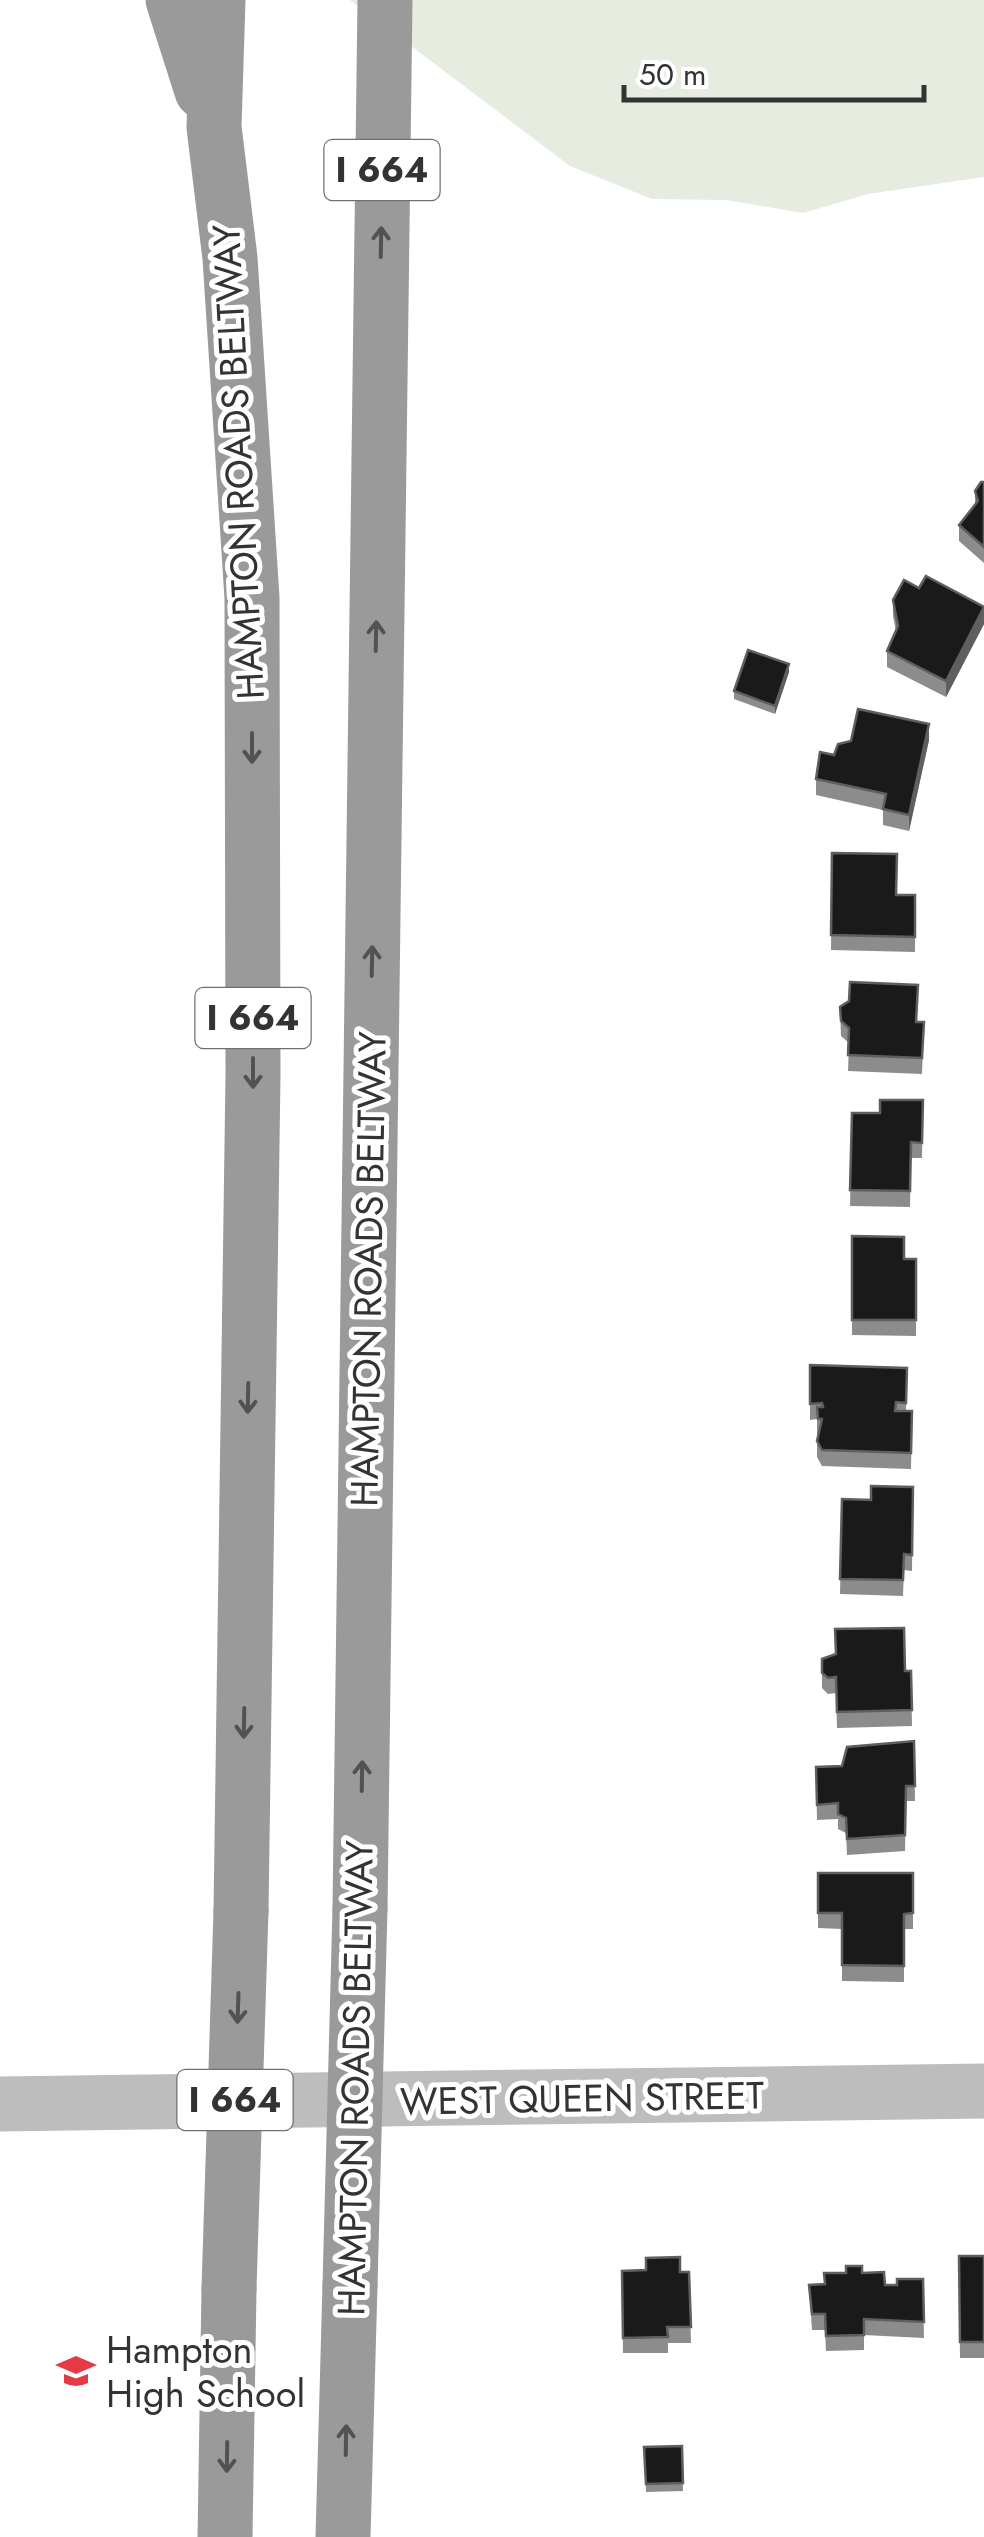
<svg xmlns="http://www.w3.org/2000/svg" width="984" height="2537" viewBox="0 0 984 2537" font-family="Jost,sans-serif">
	<rect width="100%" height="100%" fill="#fff"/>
	<polygon fill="#e6ecdf" points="350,0 984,0 984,177 868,194 803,213 726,200 652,199 570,166"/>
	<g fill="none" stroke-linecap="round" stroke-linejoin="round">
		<polyline stroke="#bdbdbd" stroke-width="55" points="0,2104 984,2091"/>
		<g stroke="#9a9a9a" stroke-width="55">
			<polyline points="173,0 202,91"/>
			<polyline points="218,0 214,127 230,258 252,598 253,1075 241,1911"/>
			<polyline points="360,1909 385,0"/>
			<polyline points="225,2537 229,2289"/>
			<polyline points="343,2537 350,2285"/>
		</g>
		<g stroke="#9a9a9a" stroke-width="55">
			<polyline points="350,2285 360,1909"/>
			<polyline points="229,2289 241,1911"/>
		</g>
	</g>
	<g fill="#8c8c8c">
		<polygon points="984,482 984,563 959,541 959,525 975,504 975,491"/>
		<polygon points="919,588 984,607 984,624 946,697 887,667 887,651 896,631 893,616 893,600"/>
		<polygon points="789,672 775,714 734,699 734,691"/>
		<polygon points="929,740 909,831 883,825 883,810 816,795 816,779 834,755"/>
		<polygon points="832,853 896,895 915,895 915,952 831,950"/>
		<polygon points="840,1007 924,1022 922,1074 848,1071 849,1043 841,1036"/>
		<polygon points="923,1100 922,1158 911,1158 910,1207 850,1206 852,1113 880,1113"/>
		<polygon points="852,1236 904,1259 916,1259 916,1336 852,1335"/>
		<polygon points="810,1365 907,1368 906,1411 912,1411 911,1469 822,1466 817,1457 817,1419 810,1420"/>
		<polygon points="913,1487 912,1571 904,1570 903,1596 840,1594 842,1499 871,1500"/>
		<polygon points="822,1659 911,1671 912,1726 837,1728 836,1693 828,1694 822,1688"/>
		<polygon points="914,1741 915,1801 906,1801 905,1851 847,1855 846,1833 838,1829 838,1819 817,1820 816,1767 842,1766"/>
		<polygon points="818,1873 913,1873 913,1929 904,1929 904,1982 842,1981 842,1929 818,1928"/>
		<polygon points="959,2256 984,2256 984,2358 960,2358"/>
		<polygon points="646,2270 689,2272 691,2343 668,2343 668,2353 623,2353 622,2271"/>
		<polygon points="862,2273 885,2285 897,2285 923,2279 924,2338 864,2335 864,2350 826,2351 825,2330 812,2330 809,2285 825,2284"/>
		<polygon points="682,2446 683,2491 646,2492 644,2447"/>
	</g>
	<g fill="#5f5f5f">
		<polygon points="984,608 984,624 946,697 946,681"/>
		<polygon points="789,664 789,672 775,714 775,706"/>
		<polygon points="929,724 929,740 909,831 909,815"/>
	</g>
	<g fill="#1a1a1a" stroke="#5f5f5f" stroke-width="2.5">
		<polygon points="981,482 984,482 984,547 959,525 978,501 975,491"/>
		<polygon points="926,576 984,607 946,681 887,651 898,626 893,600 904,580 919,588"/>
		<polygon points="748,650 789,664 775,706 734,691"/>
		<polygon points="858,709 929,724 909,815 883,809 886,794 816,779 820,752 834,755 838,744 851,741"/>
		<polygon points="832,853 897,854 896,895 915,895 915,937 831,935"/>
		<polygon points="850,982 918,985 916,1022 924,1022 922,1058 848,1055 849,1028 841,1021 840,1007 849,1001"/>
		<polygon points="880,1100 923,1100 922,1143 911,1142 910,1191 850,1190 852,1113 880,1113"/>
		<polygon points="852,1236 904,1237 904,1259 916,1259 916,1320 852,1320"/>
		<polygon points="810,1365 907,1368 906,1403 896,1402 895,1411 912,1411 911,1453 822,1450 817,1441 822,1419 818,1419 817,1407 823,1407 822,1403 810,1404"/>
		<polygon points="871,1486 913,1487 912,1555 904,1554 903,1580 840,1579 842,1499 871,1500"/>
		<polygon points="904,1628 905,1671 911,1671 912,1710 837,1712 836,1677 828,1678 822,1673 822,1659 836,1654 835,1629"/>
		<polygon points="914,1741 915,1786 906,1786 905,1835 847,1839 846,1818 838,1814 838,1803 817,1805 816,1767 842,1766 847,1747"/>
		<polygon points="818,1873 913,1873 913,1913 904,1914 904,1966 842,1965 842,1913 818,1913"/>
		<polygon points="959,2256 984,2256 984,2342 960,2342"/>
		<polygon points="680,2257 680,2272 689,2272 691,2327 667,2327 668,2337 623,2338 622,2271 646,2270 646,2258"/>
		<polygon points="846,2266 862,2266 862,2273 884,2272 885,2285 897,2285 897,2279 923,2279 924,2322 864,2319 864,2335 826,2336 825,2314 812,2314 809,2285 825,2284 824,2273 846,2273"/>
		<polygon points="682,2446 683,2483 646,2484 644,2447"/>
	</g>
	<defs><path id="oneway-shaft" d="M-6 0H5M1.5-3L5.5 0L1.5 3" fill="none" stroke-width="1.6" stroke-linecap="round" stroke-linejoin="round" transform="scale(2.5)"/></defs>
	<g stroke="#525252">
		<use href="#oneway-shaft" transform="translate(381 242) rotate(-89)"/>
		<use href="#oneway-shaft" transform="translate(376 636) rotate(-89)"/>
		<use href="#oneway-shaft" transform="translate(252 748) rotate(90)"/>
		<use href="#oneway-shaft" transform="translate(372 961) rotate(-89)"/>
		<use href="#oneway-shaft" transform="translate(253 1073) rotate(90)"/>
		<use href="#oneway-shaft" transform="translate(248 1398) rotate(91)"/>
		<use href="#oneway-shaft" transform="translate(244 1723) rotate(91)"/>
		<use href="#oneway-shaft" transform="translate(362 1776) rotate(-89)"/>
		<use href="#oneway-shaft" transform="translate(238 2008) rotate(92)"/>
		<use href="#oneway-shaft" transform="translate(346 2440) rotate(-89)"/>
		<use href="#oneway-shaft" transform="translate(227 2457) rotate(91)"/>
	</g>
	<defs>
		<g id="school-bare" transform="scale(3)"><path d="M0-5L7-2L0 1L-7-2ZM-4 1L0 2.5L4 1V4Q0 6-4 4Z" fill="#e63946" stroke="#fff" stroke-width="2.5" paint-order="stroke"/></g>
	</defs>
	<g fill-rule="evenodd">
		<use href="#school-bare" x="76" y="2371"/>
	</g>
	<g text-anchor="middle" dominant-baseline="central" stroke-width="10" stroke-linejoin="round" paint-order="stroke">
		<g fill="#fff" stroke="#707070" stroke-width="2.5">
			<rect x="324.5" y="140" width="115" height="60" rx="8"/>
			<rect x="195.5" y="988" width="115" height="60" rx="8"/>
			<rect x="177.5" y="2070" width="115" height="60" rx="8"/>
		</g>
		<g font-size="35" font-weight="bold" fill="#333">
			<text x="382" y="170">I 664</text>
			<text x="253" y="1018">I 664</text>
			<text x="235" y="2100">I 664</text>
		</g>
		<g font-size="38" fill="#333" stroke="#fff">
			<text transform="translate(238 462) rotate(-93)">HAMPTON ROADS BELTWAY</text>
			<text transform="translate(368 1269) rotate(-89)">HAMPTON ROADS BELTWAY</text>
			<text transform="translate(355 2078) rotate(-89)">HAMPTON ROADS BELTWAY</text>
			<text transform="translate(582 2098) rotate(-1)">WEST QUEEN STREET</text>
		</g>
		<g font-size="38" fill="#333" stroke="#fff" text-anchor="start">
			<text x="106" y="2349">Hampton<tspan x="106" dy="44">High School</tspan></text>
		</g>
	</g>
	<path d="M624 85v15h300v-15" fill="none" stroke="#333333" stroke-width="5"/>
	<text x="639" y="85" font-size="30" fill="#333333" stroke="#ffffff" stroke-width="8" paint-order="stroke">50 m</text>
</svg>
